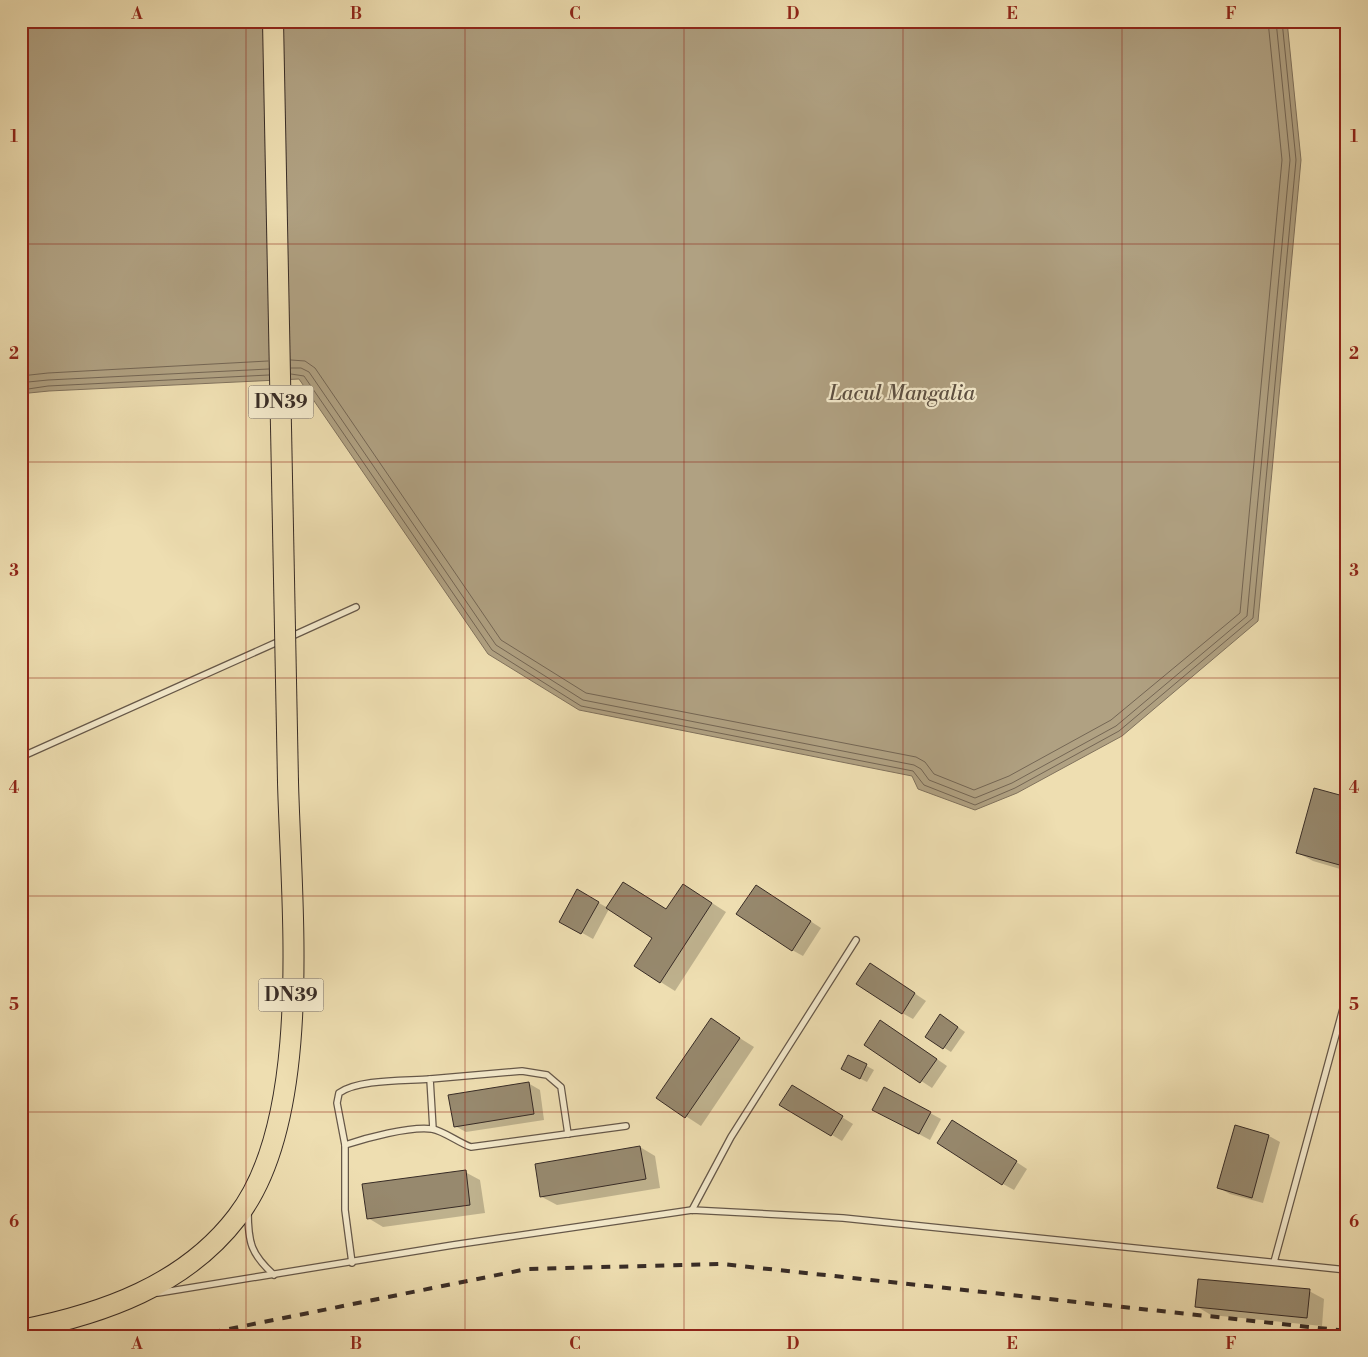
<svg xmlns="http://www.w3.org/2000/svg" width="1368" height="1357" viewBox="0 0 1368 1357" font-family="'Libre Bodoni',serif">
	<rect width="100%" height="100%" fill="#eedeb1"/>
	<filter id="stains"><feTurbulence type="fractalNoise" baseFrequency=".004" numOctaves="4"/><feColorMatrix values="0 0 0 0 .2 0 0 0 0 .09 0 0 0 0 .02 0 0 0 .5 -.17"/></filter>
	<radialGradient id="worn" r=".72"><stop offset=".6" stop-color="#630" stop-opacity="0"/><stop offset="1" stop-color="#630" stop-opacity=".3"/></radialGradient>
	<polygon fill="#b0a182" stroke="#80725d" points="21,21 1287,21 1301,160 1258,621 1122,736 1017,793 975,810 918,789 912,776 579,710 488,654 299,379 49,391 29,393 21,402"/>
	<g fill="#0003">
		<polygon points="1347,798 1347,871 1313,861 1298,853"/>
		<polygon points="577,891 608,908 671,914 698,894 726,912 675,991 635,966 654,937 609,909 593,939 561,921"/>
		<polygon points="767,893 821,928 803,956 792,950"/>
		<polygon points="881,971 926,1001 913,1019 902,1013"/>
		<polygon points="711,1020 754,1047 701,1126 658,1098"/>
		<polygon points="948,1020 965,1032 951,1052 927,1037"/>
		<polygon points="892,1028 947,1066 932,1088 865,1044"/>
		<polygon points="849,1056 874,1070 867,1082 849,1073"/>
		<polygon points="528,1083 540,1090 544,1120 466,1132 455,1126"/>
		<polygon points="803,1093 853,1124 842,1141 781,1104"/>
		<polygon points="930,1113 941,1119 930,1140 885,1116"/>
		<polygon points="964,1128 1027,1169 1014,1190 1003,1184"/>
		<polygon points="1269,1136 1280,1142 1263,1203 1230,1194 1219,1188"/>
		<polygon points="640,1147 655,1156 660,1188 557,1205 542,1197"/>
		<polygon points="465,1172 480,1180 485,1213 383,1227 368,1218"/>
		<polygon points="1309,1291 1324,1299 1322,1326 1211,1315 1196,1306"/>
	</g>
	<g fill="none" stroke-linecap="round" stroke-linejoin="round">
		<g stroke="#746654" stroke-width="1">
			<polyline points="291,360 305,361 315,368 501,640 586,693 916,757 925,762 934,774 974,790 1009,776 1111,720 1240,613 1282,160 1268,21"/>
			<polyline points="291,368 301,368 309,372 496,645 583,700 914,765 921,769 929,780 975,798 1012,783 1116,726 1247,616 1290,160 1276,21"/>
			<polyline points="291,374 304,376 492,650 581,706 913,771 924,785 975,805 1015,788 1119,731 1253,618 1296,160 1282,21"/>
			<polyline points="21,376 48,373 268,361"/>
			<polyline points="21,385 28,382 48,380 269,369"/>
			<polyline points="21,395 28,389 48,386 269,375"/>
		</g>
	</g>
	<g fill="#97896e" stroke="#382c26">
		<polygon points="1314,788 1347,797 1347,867 1296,853"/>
		<polygon points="623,882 666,909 683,884 712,903 660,983 634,966 652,938 606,908"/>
		<polygon points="756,885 811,921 792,951 736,914"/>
		<polygon points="577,889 599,902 581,934 559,922"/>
		<polygon points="870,963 915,993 902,1014 856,984"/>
		<polygon points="940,1014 958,1027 943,1049 925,1037"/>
		<polygon points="711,1018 740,1038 685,1118 656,1098"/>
		<polygon points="880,1020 937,1059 920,1083 864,1045"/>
		<polygon points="848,1055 867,1064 860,1079 841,1069"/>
		<polygon points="529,1082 534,1114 454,1127 448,1095"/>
		<polygon points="792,1085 843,1116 831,1136 779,1105"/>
		<polygon points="884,1087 931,1112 919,1134 872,1110"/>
		<polygon points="952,1120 1017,1161 1002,1185 937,1143"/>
		<polygon points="1235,1125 1269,1135 1252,1198 1217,1188"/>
		<polygon points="640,1146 646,1179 540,1197 535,1164"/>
		<polygon points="466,1170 470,1205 367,1219 362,1184"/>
		<polygon points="1198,1279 1310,1289 1307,1318 1195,1307"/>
	</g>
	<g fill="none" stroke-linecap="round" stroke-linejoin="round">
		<g stroke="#665849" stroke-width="8">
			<g id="lane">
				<polyline points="290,637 356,607"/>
				<polyline points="21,757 282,640"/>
				<polyline points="433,1129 430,1079 522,1071 547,1075 561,1087 568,1134"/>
				<path d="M345 1145 337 1103 339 1093C358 1079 406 1081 430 1079"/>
				<polyline points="692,1210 731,1137 856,940"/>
				<path d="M248 1211C248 1243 251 1254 274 1275"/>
				<polyline points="1274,1262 1347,994"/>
				<path d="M352 1263 345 1210V1145C366 1138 410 1126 432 1129 444 1131 459 1143 471 1147L626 1126"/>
				<polyline points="158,1293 453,1245 692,1210 843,1218 1347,1270"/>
			</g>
		</g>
		<g stroke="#382c26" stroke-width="22">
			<path id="highway" d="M21 1330C103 1314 185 1285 237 1217 314 1118 291 904 288 782"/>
		</g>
		<use href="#lane" stroke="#f4eacc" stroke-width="5.5"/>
		<use href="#highway" stroke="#eedeb1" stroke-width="20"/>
		<polyline stroke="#382c26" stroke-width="4" stroke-dasharray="9 9" stroke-linecap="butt" points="194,1336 527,1269 722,1264 1347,1331"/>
		<g stroke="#382c26" stroke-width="22" stroke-linecap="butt">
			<polyline id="highway-bridge" points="273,21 288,782"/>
		</g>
		<use href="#highway-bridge" stroke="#eedeb1" stroke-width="20"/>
	</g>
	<path fill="none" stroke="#8f2418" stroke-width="1" stroke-opacity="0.55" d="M246 21V1336M465 21V1336M684 21V1336M903 21V1336M1122 21V1336M21 244H1347M21 462H1347M21 678H1347M21 896H1347M21 1112H1347"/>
	<g text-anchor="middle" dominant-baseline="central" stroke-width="4.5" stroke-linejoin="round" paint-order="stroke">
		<g fill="#f4eacc" stroke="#706558" stroke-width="1">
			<rect x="248.5" y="385.5" width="65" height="33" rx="4"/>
			<rect x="258.5" y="978.5" width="65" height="33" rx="4"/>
		</g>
		<g font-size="19" font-weight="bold" fill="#382c26">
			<text x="281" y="402">DN39</text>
			<text x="291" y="995">DN39</text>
		</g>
		<g font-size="21" font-style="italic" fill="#5c4f42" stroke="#f4eacc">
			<text x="902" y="394">Lacul Mangalia</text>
		</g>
	</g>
	<rect width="1368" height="1357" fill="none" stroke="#eedeb1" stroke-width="55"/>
	<rect x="28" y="28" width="1312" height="1302" fill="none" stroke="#8f2418" stroke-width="2"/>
	<g font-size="16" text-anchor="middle" font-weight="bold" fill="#8f2418">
		<text x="137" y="19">A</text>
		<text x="356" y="19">B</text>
		<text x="575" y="19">C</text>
		<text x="793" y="19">D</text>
		<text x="1012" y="19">E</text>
		<text x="1231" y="19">F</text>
		<text x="14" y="142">1</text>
		<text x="1354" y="142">1</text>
		<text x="14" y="359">2</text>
		<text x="1354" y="359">2</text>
		<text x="14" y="576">3</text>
		<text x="1354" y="576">3</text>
		<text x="14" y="793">4</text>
		<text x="1354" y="793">4</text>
		<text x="14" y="1010">5</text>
		<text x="1354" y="1010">5</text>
		<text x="14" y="1227">6</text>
		<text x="1354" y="1227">6</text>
		<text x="137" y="1349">A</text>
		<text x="356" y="1349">B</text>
		<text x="575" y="1349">C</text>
		<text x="793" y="1349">D</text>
		<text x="1012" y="1349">E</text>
		<text x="1231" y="1349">F</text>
	</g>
	<rect width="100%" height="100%" filter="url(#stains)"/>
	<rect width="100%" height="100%" fill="url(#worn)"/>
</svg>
